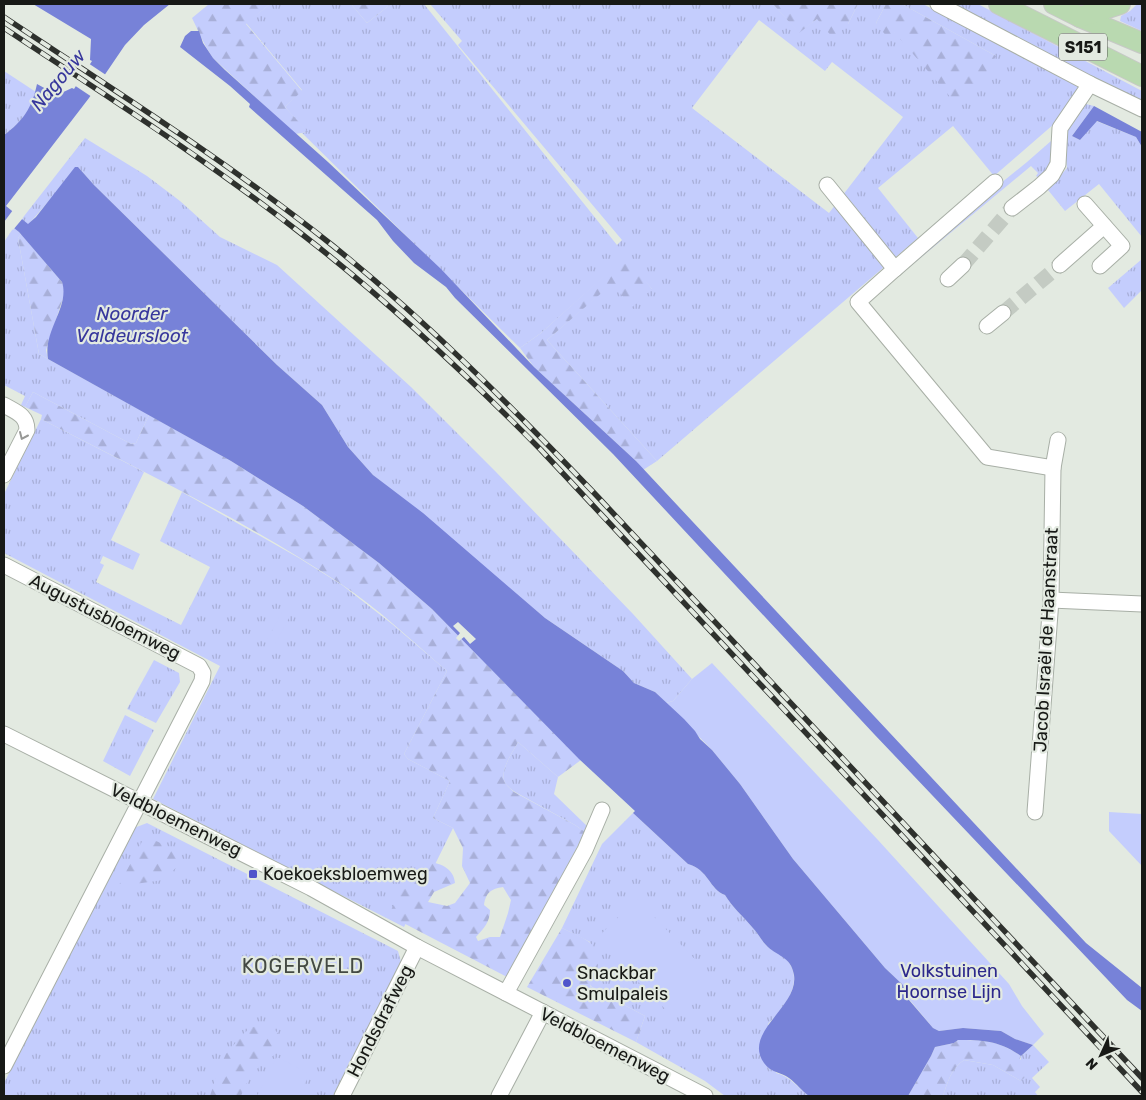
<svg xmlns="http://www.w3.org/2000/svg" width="1146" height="1100" viewBox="0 0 1146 1100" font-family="Rubik,sans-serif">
	<defs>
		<pattern id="grass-tufts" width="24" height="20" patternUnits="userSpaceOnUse" patternTransform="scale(1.25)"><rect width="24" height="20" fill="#c4cdfd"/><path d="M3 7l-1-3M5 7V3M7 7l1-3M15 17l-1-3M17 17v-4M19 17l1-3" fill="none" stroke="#a8afd8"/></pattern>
		<pattern id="forest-firs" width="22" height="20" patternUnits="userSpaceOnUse" patternTransform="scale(1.25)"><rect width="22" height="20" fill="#c4cdfd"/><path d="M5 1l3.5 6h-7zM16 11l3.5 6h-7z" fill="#a8afd8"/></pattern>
	</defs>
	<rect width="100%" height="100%" fill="#e3eae1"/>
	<g fill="url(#grass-tufts)" fill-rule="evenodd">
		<path d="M270 4H351L367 23 391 4H424L617 245 622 240 458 45 462 41 430 4H773L799 32 817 19 848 24 858 4H886L876 23 894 32 996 56 902 4H923L1079 87 1054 124 994 176 953 126 878 188 918 238 657 461 547 340 612 283 652 289 625 258 541 333 520 348 302 133 307 132 285 107 302 90 246 23ZM759 20 825 71 832 62 903 117 829 213 692 108Z"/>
		<polygon points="951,4 978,4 1142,91 1142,102"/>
		<polygon points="1137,4 1142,4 1142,31 1120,21 1121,16 1130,11"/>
		<path d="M4 71 36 92C30 112 20 123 4 135Z"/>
		<polygon points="1086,104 1094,106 1072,136 1080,140 1096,121 1136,137 1142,147 1142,237 1099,184 1065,211 1048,190 1067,168 1063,135"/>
		<polygon points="85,138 147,176 180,201 220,237 277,265 411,387 496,472 633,614 692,679 673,701 666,703 655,692 634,683 623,671 545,618 373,475 348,447 322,405 277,365 94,185 78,167 28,225 21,220"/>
		<path d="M1051 141C1055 161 1053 164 1039 178L1036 176 1038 173 1031 166 883 289 895 269 1027 162Z"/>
		<polygon points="14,227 21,234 18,238 39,354 149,415 136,443 131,444 33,392 25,407 21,405 25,396 4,385 4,242"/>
		<polygon points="1142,259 1142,290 1124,308 1108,288"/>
		<polygon points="41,419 144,472 111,540 140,554 133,570 103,556 100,563 104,565 96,582 181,625 210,567 160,541 182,492 299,558 342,585 392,624 447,671 404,754 408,759 450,781 433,818 453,828 404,927 153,799 220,666 4,553 4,494"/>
		<polygon points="154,660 179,673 180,682 156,723 127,709"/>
		<polygon points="125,715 154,730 130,776 103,761"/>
		<path d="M518 742 558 777 554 794 588 827 585 832 575 825 515 792C511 789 505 785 504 780 501 768 513 752 518 742Z"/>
		<path d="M633 813 688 864C709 870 709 889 725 895 732 907 743 916 752 927 758 933 761 940 766 945 771 951 780 953 785 958 807 981 784 1007 768 1024L776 1073C790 1076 798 1088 809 1096H725L705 1081 636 1042 645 1016 594 989 590 985 597 968 590 942 562 928 602 844Z"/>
		<polygon points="147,823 398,951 401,962 333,1096 4,1096 4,1083 134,828"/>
		<path d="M1033 1045 1049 1062 1032 1078 1040 1087 1035 1092 1038 1096H943C948 1081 951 1069 964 1060L993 1065 1021 1081V1056Z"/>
	</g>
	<g fill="url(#forest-firs)" fill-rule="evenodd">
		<path d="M209 4H270L246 24 302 91 285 107 308 132 295 134 213 58C204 45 199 32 192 18Z"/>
		<polygon points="351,4 391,4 367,23"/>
		<polygon points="773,4 858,4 848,24 833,38 817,19 799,33"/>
		<polygon points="886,4 902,4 996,56 984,76 959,107 894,32 887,37 876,23"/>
		<polygon points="21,234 62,282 65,292 46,350 48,359 39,354 18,238"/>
		<polygon points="626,256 652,289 632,307 612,284 547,340 657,461 643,470 636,461 534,367 520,348 541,333"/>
		<path d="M33 392 131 444 136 443 149 415 231 461 303 506 379 563 432 609 581 760 558 777 518 742C513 752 501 768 504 780 505 785 511 789 514 792L575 825 585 832 509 978 388 915 419 862C434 860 454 866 455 883L434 892 428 902 447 906 455 903 470 883 462 866 463 848 453 828 433 818 450 781 408 759 404 754 447 671C412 641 379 609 341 584 246 521 142 471 41 419L42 415 25 407ZM503 887 511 900 508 913 500 937H490L478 941 476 937C484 928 490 922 490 910L484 905C486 892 491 889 503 887Z"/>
		<polygon points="145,836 176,850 180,864 163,880 135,884 125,892 119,885"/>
		<path d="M562 928C575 935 599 941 599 959 599 968 593 977 590 986L594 989 645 1016 636 1042 527 987Z"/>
		<path d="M264 1026 274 1029 285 1041C277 1056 272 1055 260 1066 251 1074 245 1085 241 1096H210L217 1073 226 1054 243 1034 252 1027Z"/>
		<path d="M958 1040C983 1040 1000 1041 1021 1056L1020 1059 1032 1070 1021 1081 993 1065 964 1060C951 1069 948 1081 943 1096H908L931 1056 935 1047 954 1043Z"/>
	</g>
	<g fill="#c4cdfd">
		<polygon points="282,612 290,616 275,644 267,640"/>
		<polygon points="712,663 878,840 1009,984 1022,1006 1044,1034 1033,1045 1015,1039 1001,1031 963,1028 939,1031 933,1028 909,999 903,985 885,968 793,859 740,784 712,750 666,703 673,701 692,679"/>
		<polygon points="1109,812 1142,814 1142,866 1109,831"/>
		<polygon points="637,899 712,977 673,1017 596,939"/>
		<polygon points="277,1057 310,1074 298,1096 257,1096"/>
	</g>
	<g fill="#7782d8">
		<path d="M33 4H170L144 25 125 45 89 98 6 206 28 224 36 217 75 167H78L94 185 277 365 322 405 348 447 373 475 423 513 545 618 623 671 634 683 655 692 684 719 695 731 700 739 712 750 740 784 793 859 885 968 903 985 909 1000 933 1028 939 1031 963 1028 1001 1031 1015 1039 1033 1045 1021 1056C1000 1041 983 1040 958 1040L954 1043 935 1047 931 1056 908 1096H809C802 1091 797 1084 789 1078 781 1072 771 1073 764 1063 742 1032 799 1007 794 975 791 956 776 956 766 945 761 940 758 933 752 927 743 916 732 907 725 895 709 889 709 870 688 864L633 813 635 811 579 759 432 609 379 563 303 506 231 461 48 359C43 330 70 307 62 282L19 232 4 220V135C23 121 32 108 37 84L57 95 72 88 74 89 92 61 90 60 91 39Z"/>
		<polygon points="191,31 199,31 203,43 213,58 225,70 328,162 441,269 534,367 636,461 1086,943 1142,988 1142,1011 1127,1000 874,734 613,454 455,298 446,287 414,263 393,241 377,220 249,107 250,104 230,86 180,47 185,36"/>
		<polygon points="1094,106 1142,132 1142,147 1136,137 1097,121 1080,140 1072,136"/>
	</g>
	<g fill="#e3eae1">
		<polygon points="88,63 106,75 92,97 74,85"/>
		<polygon points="13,210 23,218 13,230 4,222"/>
		<polygon points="458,622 476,639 470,644 464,637 459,641 456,638 460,633 453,626"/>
	</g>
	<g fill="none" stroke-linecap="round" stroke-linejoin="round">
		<g stroke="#c4cbc3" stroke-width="15" stroke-dasharray="15 8" stroke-linecap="butt">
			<polyline points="963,265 1012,208"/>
			<polyline points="1003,313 1060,265"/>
		</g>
		<g stroke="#a8afa6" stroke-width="17">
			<g id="minor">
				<polyline points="938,4 1090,84 1142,109"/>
				<polyline points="827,185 895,269 858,302 987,457 1053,468"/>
				<polyline points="1085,204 1122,246 1100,266"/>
				<polyline points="1012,208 1039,187 1052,175 1058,164 1060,128 1090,84"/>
				<polyline points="1060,265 1104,226"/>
				<polyline points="895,269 995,182"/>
				<polyline points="948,279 963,265"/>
				<polyline points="987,326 1003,313"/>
				<path d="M4 405C16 412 27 415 27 430L4 475"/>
				<polyline points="4,565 199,666 203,673 202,681 4,1066"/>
				<polyline points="1051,600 1142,604"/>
				<polyline points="4,734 311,888 417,947 705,1096"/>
				<polyline points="1035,812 1051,600 1053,468 1058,440"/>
				<polyline points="506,993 585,850 602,810"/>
				<polyline points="342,1096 417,947"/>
				<polyline points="499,1096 543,1012"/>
			</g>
		</g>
		<g stroke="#c7c8c7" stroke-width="22">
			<g id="major">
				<polyline points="999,4 1142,76"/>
				<polyline points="1054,4 1080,17 1142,43"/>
				<polyline points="1080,17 1120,4"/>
			</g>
		</g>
		<use href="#minor" stroke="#fff" stroke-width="15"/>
		<use href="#major" stroke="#b9d9b0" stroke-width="20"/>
		<g stroke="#2e312d" stroke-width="5.5">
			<g id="rail">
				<path d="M4 17C115 91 228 162 332 245 428 322 513 408 597 496L1142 1078"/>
				<path d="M4 28C105 95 207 160 303 235 388 301 466 374 541 450L1142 1092"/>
			</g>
		</g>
		<use href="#rail" stroke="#e3eae1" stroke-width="4" stroke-dasharray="11" stroke-linecap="butt"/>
	</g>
	<defs><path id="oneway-chevron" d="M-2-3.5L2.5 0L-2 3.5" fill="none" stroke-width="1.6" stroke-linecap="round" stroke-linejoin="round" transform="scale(1.25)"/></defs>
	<use stroke="#979896" href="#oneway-chevron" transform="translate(23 436) rotate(114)"/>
	<g fill="#5055cb" stroke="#e3eae1" stroke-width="2">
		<rect x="248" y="869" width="10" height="10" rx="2.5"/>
		<circle cx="567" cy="983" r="5"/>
	</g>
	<g text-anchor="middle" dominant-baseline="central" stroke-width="4.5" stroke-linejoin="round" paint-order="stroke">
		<rect fill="#e3eae1" stroke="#545853" stroke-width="1" x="1059" y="33.5" width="48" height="27" rx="4"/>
		<g font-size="16" font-weight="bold" fill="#171916">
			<text x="1083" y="47">S151</text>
		</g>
		<g font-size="18" fill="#171916" stroke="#e3eae1">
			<text transform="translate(105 617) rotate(27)">Augustusbloemweg</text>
			<text transform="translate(1046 640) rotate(-87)">Jacob Israël de Haanstraat</text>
			<text transform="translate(176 820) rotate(26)">Veldbloemenweg</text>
			<text transform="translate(380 1021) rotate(-63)">Hondsdrafweg</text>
			<text transform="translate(605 1045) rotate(27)">Veldbloemenweg</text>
		</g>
		<g font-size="18" fill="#171916" stroke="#e3eae1" text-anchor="start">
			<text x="263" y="874">Koekoeksbloemweg</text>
			<text x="577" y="973">Snackbar<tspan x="577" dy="21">Smulpaleis</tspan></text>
		</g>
		<g font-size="18" fill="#2c288c" stroke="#e3eae1">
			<text x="949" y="971">Volkstuinen<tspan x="949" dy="21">Hoornse Lijn</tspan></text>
		</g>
		<g font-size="19" font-style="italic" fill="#37379c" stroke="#e3eae1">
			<text transform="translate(58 80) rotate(-50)">Nagouw</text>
			<text x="132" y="313">Noorder<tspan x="132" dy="22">Valdeursloot</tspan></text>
		</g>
		<g font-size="20" letter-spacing="1" fill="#444a43" stroke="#e3eae1">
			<text x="303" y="966">KOGERVELD</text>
		</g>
	</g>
	<rect width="1146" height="1100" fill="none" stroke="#171916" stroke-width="10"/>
	<g transform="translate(1101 1055) rotate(226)" stroke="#e3eae1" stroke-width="4" paint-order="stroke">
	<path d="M0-4L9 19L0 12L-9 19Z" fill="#171916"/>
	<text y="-8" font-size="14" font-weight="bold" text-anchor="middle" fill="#171916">N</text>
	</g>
</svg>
